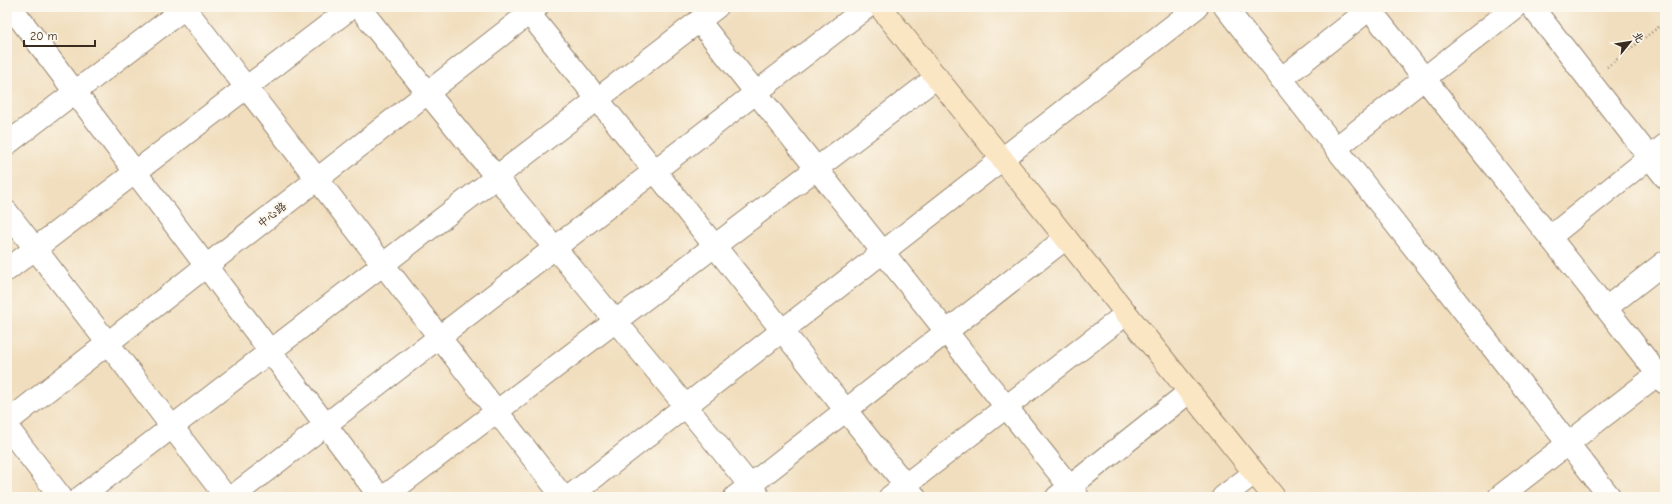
<svg xmlns="http://www.w3.org/2000/svg" width="1672" height="504" viewBox="0 0 1672 504" font-family="'Comic Neue','LXGW WenKai TC',sans-serif">
	<rect width="100%" height="100%" fill="#fbf7ec"/>
	<filter id="ink" filterUnits="userSpaceOnUse"><feTurbulence type="fractalNoise" baseFrequency=".025" numOctaves="2"/><feDisplacementMap in="SourceGraphic" scale="8" xChannelSelector="R" yChannelSelector="G"/><feConvolveMatrix kernelMatrix="1 2 1 2 8 2 1 2 1" color-interpolation-filters="sRGB"/></filter>
	<filter id="wash" filterUnits="userSpaceOnUse"><feTurbulence type="fractalNoise" baseFrequency=".012" numOctaves="4" result="noise"/><feDisplacementMap in="SourceGraphic" scale="16" xChannelSelector="R" yChannelSelector="G"/><feGaussianBlur stdDeviation="0.9" result="paint"/><feColorMatrix in="noise" values="0 0 0 0 0 0 0 0 0 0 0 0 0 0 0 0 0 1.4 0 .05"/><feComposite in="paint" operator="in"/></filter>
	<g filter="url(#wash)">
		<rect width="100%" height="100%" fill="#f1debe"/>
	</g>
	<g filter="url(#ink)">
		<g fill="none" stroke-linecap="round" stroke-linejoin="round">
			<g stroke="#96846e" stroke-width="24">
				<g id="street">
					<polyline points="11,7 380,497"/>
					<polyline points="184,7 563,497"/>
					<path d="M359 7C489 173 628 332 759 497"/>
					<polyline points="524,7 915,497"/>
					<polyline points="1225,7 1610,497"/>
					<polyline points="1368,7 1665,383"/>
					<polyline points="1532,7 1665,177"/>
					<polyline points="699,21 1078,497"/>
					<polyline points="1281,79 1372,7"/>
					<polyline points="7,144 186,7"/>
					<polyline points="1336,148 1515,7"/>
					<polyline points="7,212 226,497"/>
					<polyline points="1550,237 1665,145"/>
					<polyline points="7,270 352,7"/>
					<polyline points="1606,308 1665,262"/>
					<polyline points="7,422 537,7"/>
					<polyline points="7,427 61,497"/>
					<polyline points="81,497 717,7"/>
					<polyline points="232,497 867,7"/>
					<polyline points="384,497 937,77"/>
					<polyline points="569,497 1197,7"/>
					<polyline points="735,497 1066,238"/>
					<polyline points="890,497 1126,314"/>
					<polyline points="1057,497 1189,392"/>
					<polyline points="1223,497 1254,473"/>
					<polyline points="1499,497 1658,374"/>
				</g>
			</g>
			<g stroke="#96846e" stroke-width="24">
				<polyline id="secondary" points="880,7 1274,497"/>
			</g>
			<polyline stroke="#96846e" stroke-width="2.5" stroke-dasharray="1 3" stroke-linecap="butt" points="1607,67 1665,22"/>
			<use href="#street" stroke="#fff" stroke-width="22"/>
			<use href="#secondary" stroke="#fbe6c4" stroke-width="22"/>
		</g>
	</g>
	<g text-anchor="middle" dominant-baseline="central" stroke-width="4" stroke-linejoin="round" paint-order="stroke">
		<g font-size="11" fill="#3b2a1e" stroke="#fbf7ec">
			<text transform="translate(272 215) rotate(-38)">中心路</text>
		</g>
	</g>
	<rect width="1672" height="504" fill="none" stroke="#fbf7ec" stroke-width="24"/>
	<g transform="translate(1630 42) rotate(60)" stroke="#fbf7ec" stroke-width="3" paint-order="stroke">
	<path d="M0-3L7 15L0 10L-7 15Z" fill="#3b2a1e"/>
	<text y="-6" font-size="11" font-weight="bold" text-anchor="middle" fill="#3b2a1e">北</text>
	</g>
	<path d="M24 40v6h71v-6" fill="none" stroke="#3b2a1e" stroke-width="2"/>
	<text x="30" y="40" font-size="12" fill="#3b2a1e" stroke="#fbf7ec" stroke-width="3" paint-order="stroke">20 m</text>
</svg>
